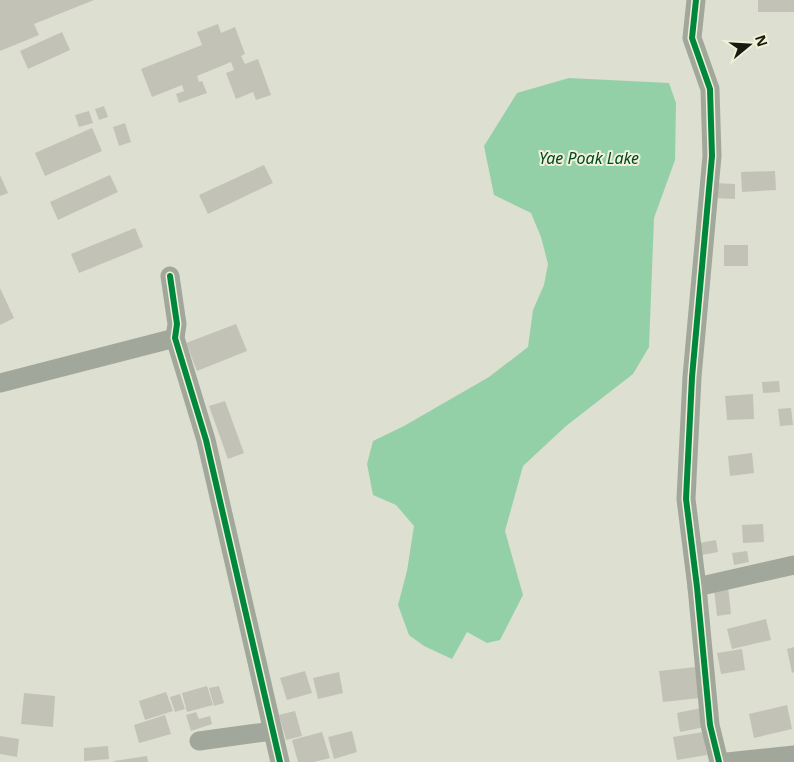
<svg xmlns="http://www.w3.org/2000/svg" width="794" height="762" viewBox="0 0 794 762" font-family="'Noto Sans',sans-serif">
	<rect width="100%" height="100%" fill="#dddfd0"/>
	<polygon fill="#94d0a7" points="569,78 669,83 676,103 675,160 654,218 649,347 633,374 566,426 523,466 505,531 523,595 500,640 487,643 467,632 452,659 424,646 409,635 398,605 407,571 414,526 396,505 373,495 367,464 373,441 404,426 489,377 528,347 533,310 544,285 548,264 541,237 531,213 494,195 484,146 517,93"/>
	<g fill="#c3c2b7">
		<polygon points="0,0 94,0 34,24 39,35 0,51"/>
		<rect x="758" y="0" width="36" height="12"/>
		<polygon points="218,24 221,33 235,27 245,54 241,56 245,64 258,59 271,95 256,100 253,92 236,99 226,73 234,70 231,62 197,76 199,82 202,81 207,93 179,103 176,94 184,91 182,85 152,97 141,69 202,45 197,32"/>
		<polygon points="62,32 70,50 28,69 20,51"/>
		<polygon points="104,106 108,117 99,120 95,109"/>
		<polygon points="89,111 93,123 79,127 75,115"/>
		<polygon points="125,123 131,142 119,146 113,127"/>
		<polygon points="92,128 102,151 45,176 35,153"/>
		<polygon points="264,165 273,183 208,214 199,195"/>
		<polygon points="775,171 776,190 742,192 741,172"/>
		<polygon points="0,175 8,193 0,196"/>
		<polygon points="110,175 118,192 58,220 50,202"/>
		<polygon points="714,183 735,184 735,199 713,198"/>
		<polygon points="135,228 143,247 79,273 71,254"/>
		<rect x="724" y="245" width="24" height="21"/>
		<polygon points="0,288 14,318 0,325"/>
		<polygon points="236,324 247,351 197,371 186,343"/>
		<polygon points="779,381 780,392 763,393 762,382"/>
		<polygon points="753,394 754,419 727,420 725,396"/>
		<polygon points="225,401 244,453 228,459 209,406"/>
		<polygon points="791,408 793,425 780,426 778,409"/>
		<polygon points="752,453 754,473 730,476 728,456"/>
		<polygon points="763,524 764,542 743,543 742,525"/>
		<polygon points="716,540 718,552 702,555 699,543"/>
		<polygon points="747,551 749,562 734,565 732,553"/>
		<polygon points="728,587 731,614 717,616 714,589"/>
		<polygon points="766,619 771,640 732,649 727,629"/>
		<polygon points="794,647 794,672 792,673 787,649"/>
		<polygon points="742,649 745,670 721,674 717,653"/>
		<polygon points="696,667 700,698 663,702 659,671"/>
		<polygon points="305,671 312,693 287,700 280,678"/>
		<polygon points="339,672 343,693 318,699 313,678"/>
		<polygon points="207,686 213,705 187,712 182,693"/>
		<polygon points="219,686 224,703 214,706 209,688"/>
		<polygon points="166,692 173,711 145,720 139,701"/>
		<polygon points="24,693 55,696 53,727 21,724"/>
		<polygon points="180,694 185,709 175,712 170,697"/>
		<polygon points="787,705 792,729 754,738 749,714"/>
		<polygon points="701,708 705,727 680,732 677,713"/>
		<polygon points="295,711 302,736 286,740 279,715"/>
		<polygon points="196,712 199,719 210,716 212,724 191,731 186,715"/>
		<polygon points="165,715 171,734 139,743 134,725"/>
		<polygon points="352,731 357,752 334,759 328,737"/>
		<polygon points="322,732 330,758 314,762 298,762 292,740"/>
		<polygon points="703,732 707,755 677,760 673,737"/>
		<polygon points="0,736 19,739 17,757 0,754"/>
		<polygon points="108,746 109,759 84,761 84,748"/>
		<polygon points="147,756 148,762 114,762 114,761"/>
	</g>
	<g fill="none" stroke-linecap="round" stroke-linejoin="round">
		<g stroke="#a1a79a" stroke-width="19">
			<polyline points="696,0 692,38 710,89 712,156 692,377 686,499 697,587 710,725 719,762"/>
			<polyline points="170,276 177,324 175,338 206,440 280,762"/>
			<polyline points="0,383 175,338"/>
			<polyline points="697,587 794,565"/>
			<polyline points="199,741 272,731"/>
			<polyline points="727,762 794,755"/>
		</g>
		<g stroke="#eff2d7" stroke-width="9">
			<g id="cycleway">
				<polyline points="696,0 692,38 710,89 712,156 692,377 686,499 697,587 710,725 719,762"/>
				<polyline points="170,276 177,324 175,338 206,440 280,762"/>
			</g>
		</g>
		<use href="#cycleway" stroke="#00873e" stroke-width="6"/>
	</g>
	<g text-anchor="middle" dominant-baseline="central" stroke-width="4" stroke-linejoin="round" paint-order="stroke">
		<g font-size="16" font-style="italic" fill="#014727" stroke="#eff2d7">
			<text x="589" y="158">Yae Poak Lake</text>
		</g>
	</g>
	<g transform="translate(749 45) rotate(72)" stroke="#eff2d7" stroke-width="4" paint-order="stroke">
	<path d="M0-4L9 19L0 12L-9 19Z" fill="#181910"/>
	<text y="-8" font-size="14" font-weight="bold" text-anchor="middle" fill="#181910">N</text>
	</g>
</svg>
